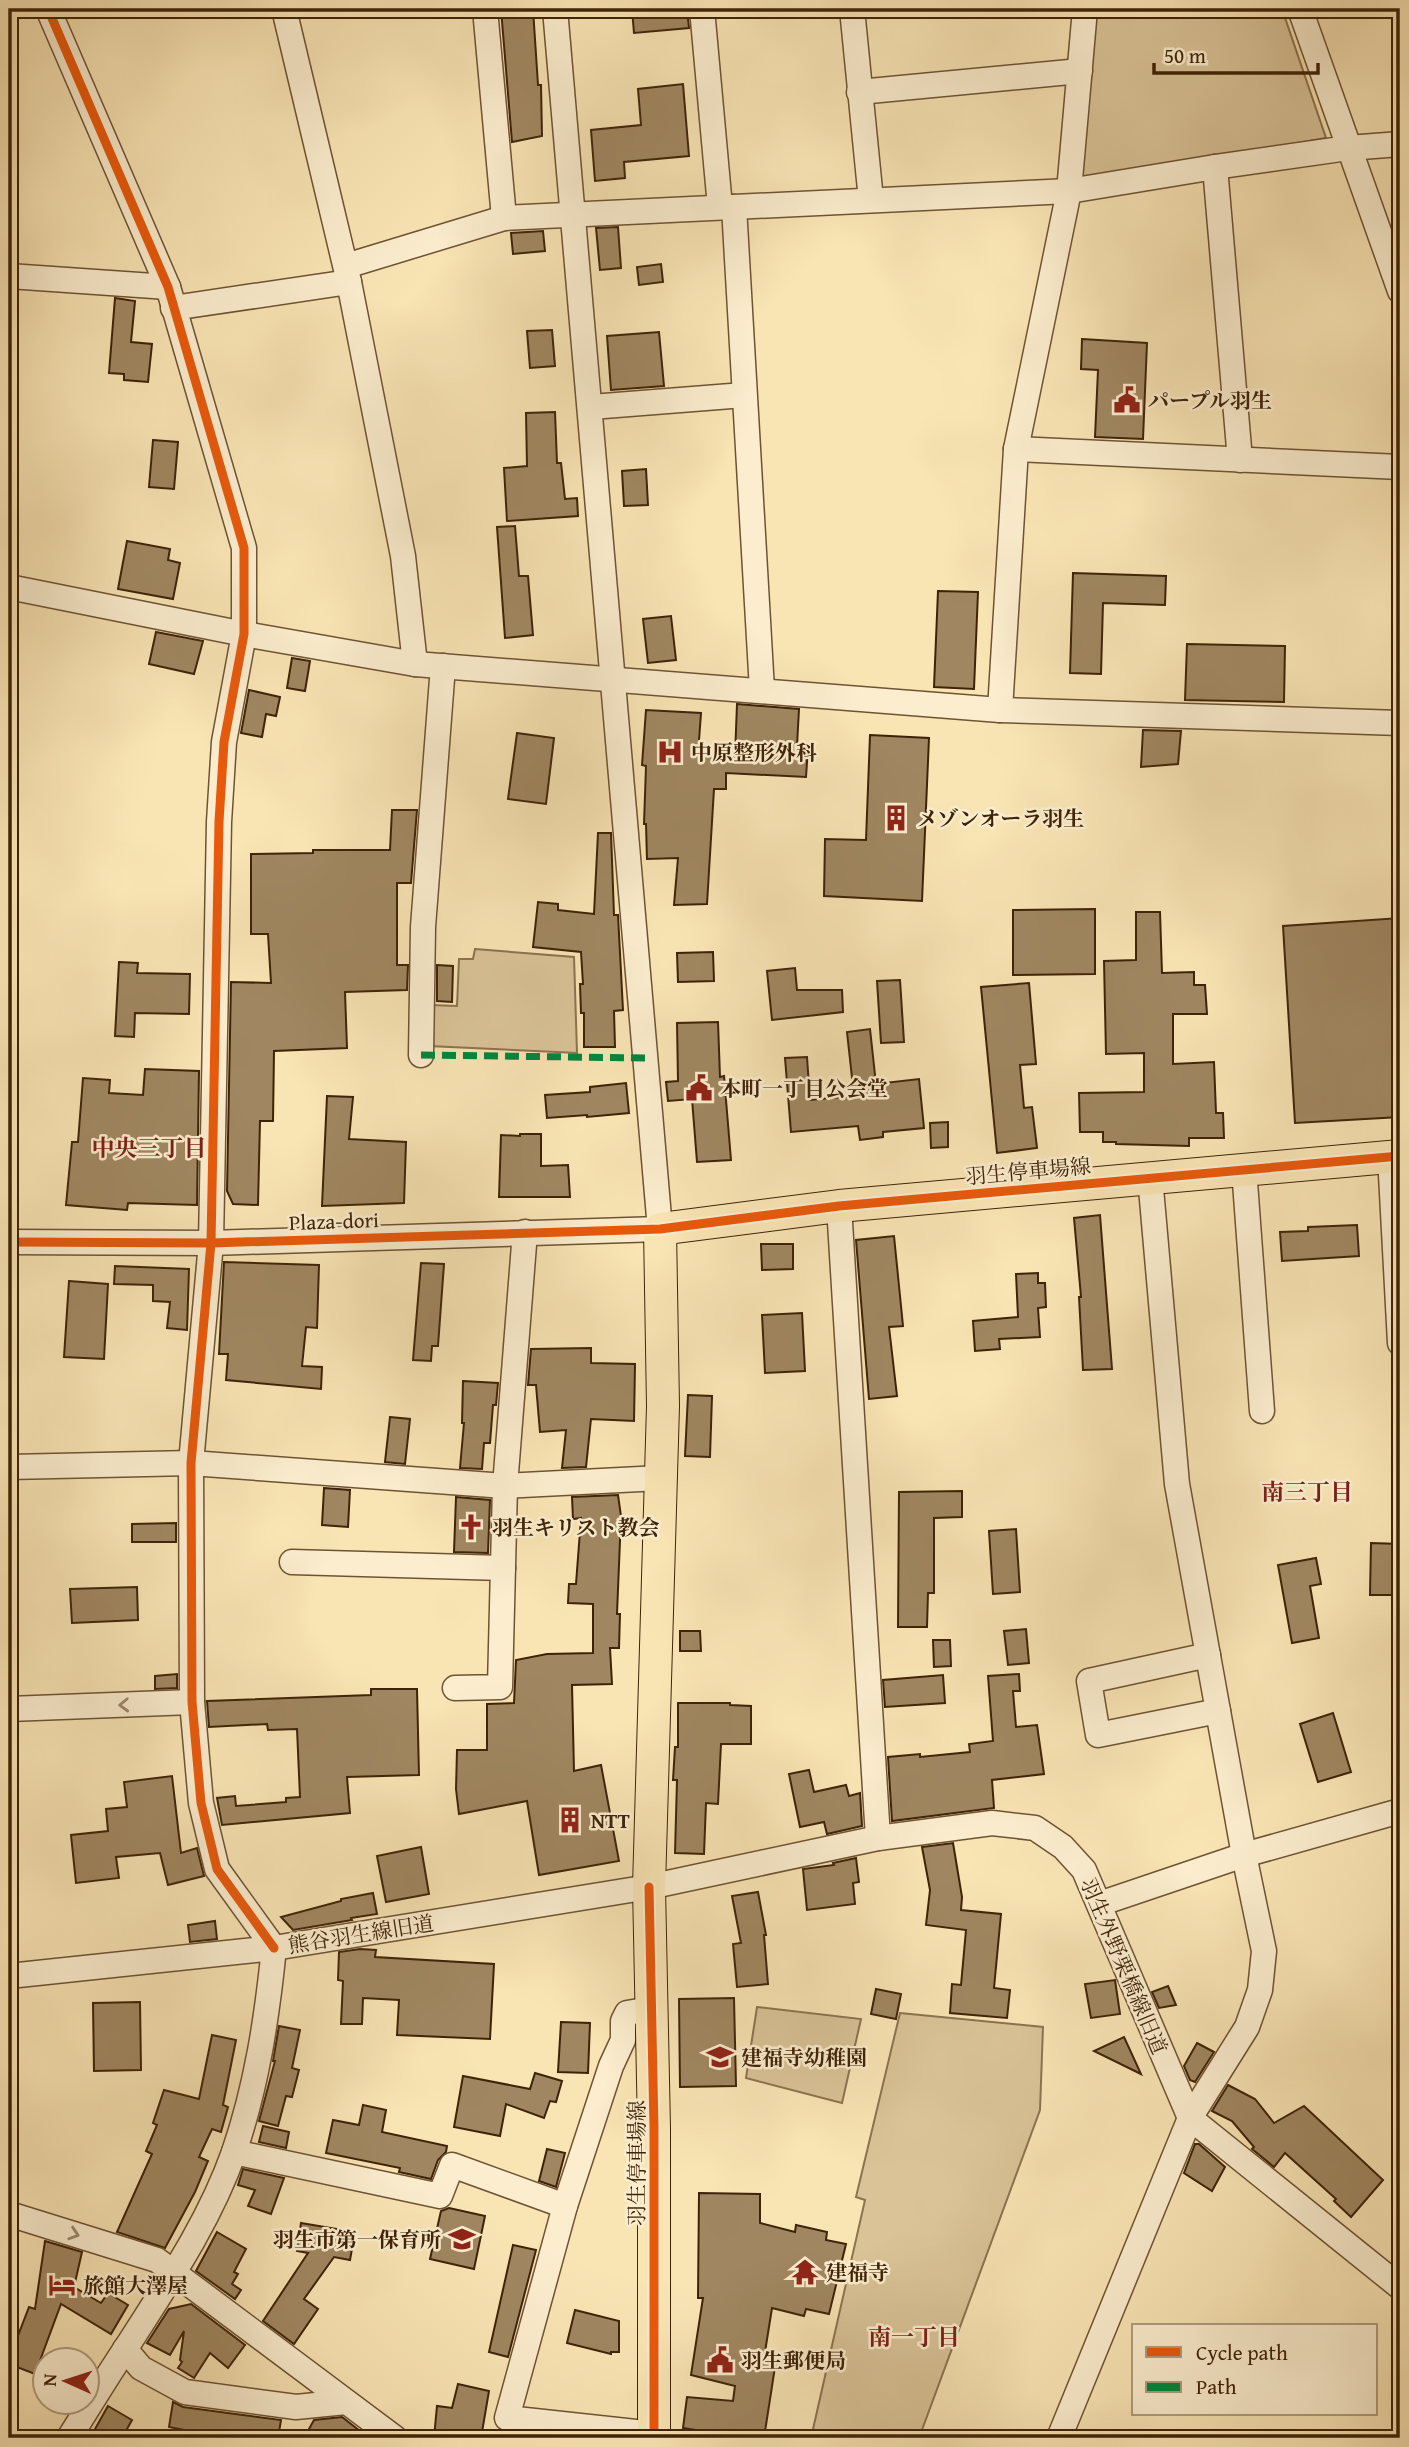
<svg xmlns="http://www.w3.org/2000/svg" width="1409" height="2447" viewBox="0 0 1409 2447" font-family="'Gentium Book Plus','Noto Serif JP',serif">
	<rect width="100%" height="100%" fill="#f9e4b4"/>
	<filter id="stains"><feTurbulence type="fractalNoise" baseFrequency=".00286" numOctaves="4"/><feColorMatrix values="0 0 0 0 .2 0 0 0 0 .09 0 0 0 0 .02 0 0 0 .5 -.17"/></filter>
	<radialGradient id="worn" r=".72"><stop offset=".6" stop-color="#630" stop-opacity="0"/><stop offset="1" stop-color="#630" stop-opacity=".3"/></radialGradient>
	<g fill="#d9c397" stroke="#8c7350" stroke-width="2">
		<polygon points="1096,9 1282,9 1326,138 1080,180"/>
		<polygon points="475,949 574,957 577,1053 429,1046 431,1005 457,1006 459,959 473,959"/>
		<polygon points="757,2007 861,2019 842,2103 746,2078"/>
		<polygon points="900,2013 1043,2027 1040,2110 919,2438 811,2438 865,2200 856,2197"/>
	</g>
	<g fill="#a08761" stroke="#3f2308" stroke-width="2">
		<polygon points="501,9 533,9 538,85 541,85 542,136 512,142"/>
		<polygon points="632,9 687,9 689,28 634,33"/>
		<polygon points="683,84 689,156 624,162 625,178 595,181 591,130 641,125 638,89"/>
		<polygon points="618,227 621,268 600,270 596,228"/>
		<polygon points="543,231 545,251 513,254 511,233"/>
		<polygon points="661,264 663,282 639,285 637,267"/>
		<polygon points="115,298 135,301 131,342 152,344 148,382 124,380 124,374 109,373"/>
		<polygon points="552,330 555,366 530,368 527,331"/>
		<polygon points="659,332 664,386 611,390 607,336"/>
		<polygon points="1082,339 1147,343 1143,439 1095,437 1098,370 1081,369"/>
		<polygon points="555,412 557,463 561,463 565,499 577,498 578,516 507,521 504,468 527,466 526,413"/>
		<polygon points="153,440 178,442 174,489 149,487"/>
		<polygon points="646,469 648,505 624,506 622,471"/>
		<polygon points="515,526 519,576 528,576 533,635 505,638 497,527"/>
		<polygon points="127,541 170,549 168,560 180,563 173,599 118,589"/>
		<polygon points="1073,573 1166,576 1165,605 1103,603 1101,674 1070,673"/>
		<polygon points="938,591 978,592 974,689 934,687"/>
		<polygon points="671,616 676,660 648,663 643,619"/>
		<polygon points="156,632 203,641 194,674 149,664"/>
		<polygon points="1187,644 1285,646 1284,702 1185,700"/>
		<polygon points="292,658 310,661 305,691 287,688"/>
		<polygon points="249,690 280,697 276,716 266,714 262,737 241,733"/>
		<polygon points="737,704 799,709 797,746 808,747 806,777 726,773 726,789 714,789 707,904 674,905 678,858 647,859 646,824 644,824 646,766 642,765 646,710 701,713 698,754 735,756"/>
		<polygon points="1143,730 1181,731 1178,764 1141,767"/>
		<polygon points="517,733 554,738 546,804 508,799"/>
		<polygon points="870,735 929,738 922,901 824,896 825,839 866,840"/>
		<polygon points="392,810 417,810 411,883 397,883 397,965 408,965 407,990 345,992 347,1048 274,1051 273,1121 260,1121 258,1205 233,1204 227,1191 231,982 271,983 268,934 251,934 251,854 313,853 313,850 390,850"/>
		<polygon points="598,833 611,833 614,915 618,915 623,1010 614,1011 615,1047 584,1047 584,1013 581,1013 580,984 583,984 581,952 533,947 538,902 558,904 558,910 594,914"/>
		<polygon points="1095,909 1095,974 1013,975 1013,910"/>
		<polygon points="1136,912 1160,912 1162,973 1194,972 1194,985 1205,985 1207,1014 1173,1014 1173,1064 1214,1062 1216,1113 1223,1113 1224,1138 1189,1138 1189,1146 1116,1144 1116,1142 1103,1142 1103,1132 1080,1132 1079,1093 1144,1092 1144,1053 1106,1054 1104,961 1136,960"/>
		<polygon points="1400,918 1400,1117 1295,1123 1283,926"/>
		<polygon points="713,952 714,981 678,982 677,953"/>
		<polygon points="119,962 138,963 137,973 190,974 189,1014 135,1013 134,1037 115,1036"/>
		<polygon points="437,965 453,966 452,1002 437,1001"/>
		<polygon points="795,968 797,990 842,990 843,1012 772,1020 767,971"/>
		<polygon points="900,980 904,1042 881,1043 877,981"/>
		<polygon points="1029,983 1036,1064 1020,1065 1024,1108 1032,1107 1037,1148 997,1153 981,987"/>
		<polygon points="718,1022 720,1077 724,1076 731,1160 697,1162 692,1099 668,1101 666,1082 678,1081 677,1023"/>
		<polygon points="870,1029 876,1084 919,1079 924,1128 883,1132 883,1137 860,1140 858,1126 791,1132 785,1058 807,1057 810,1100 854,1096 847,1032"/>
		<polygon points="145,1069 199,1071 197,1205 128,1203 127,1210 66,1205 72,1142 78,1142 83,1078 110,1080 109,1093 143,1095"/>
		<polygon points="626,1083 629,1113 587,1117 587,1115 547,1118 545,1095 590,1092 590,1087"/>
		<polygon points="327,1096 353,1097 349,1139 406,1142 404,1203 322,1206"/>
		<polygon points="948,1122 948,1147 931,1148 930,1123"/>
		<polygon points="520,1134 541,1134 541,1166 568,1165 570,1197 499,1197 501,1135 520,1136"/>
		<polygon points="1100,1215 1112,1369 1083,1370 1079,1297 1081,1297 1074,1218"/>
		<polygon points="1357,1225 1359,1256 1282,1261 1280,1232 1308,1231 1308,1227"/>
		<polygon points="894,1236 903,1326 889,1327 897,1396 869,1399 856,1240"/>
		<polygon points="761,1244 793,1244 793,1269 762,1270"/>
		<polygon points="224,1262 319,1265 317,1328 306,1327 302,1366 322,1367 321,1389 226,1380 228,1354 219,1354"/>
		<polygon points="421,1263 444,1264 438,1346 432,1346 431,1361 413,1360"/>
		<polygon points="115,1266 189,1269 187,1330 167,1328 170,1302 153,1301 153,1285 114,1284"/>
		<polygon points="1038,1273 1038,1283 1045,1283 1046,1307 1038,1308 1040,1337 999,1339 1000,1349 975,1351 973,1321 1018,1317 1016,1274"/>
		<polygon points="69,1281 108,1284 104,1359 64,1357"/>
		<polygon points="802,1313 805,1371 765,1373 762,1315"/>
		<polygon points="591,1348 591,1363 635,1364 634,1421 591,1419 586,1467 562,1468 566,1430 540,1432 536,1385 528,1385 531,1349"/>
		<polygon points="463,1381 498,1383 496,1405 493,1405 490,1443 484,1443 482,1469 460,1468 464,1423 462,1423"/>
		<polygon points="688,1395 712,1396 710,1457 685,1456"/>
		<polygon points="390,1417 410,1419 405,1464 385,1462"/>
		<polygon points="324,1488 350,1490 348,1527 322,1525"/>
		<polygon points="962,1491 962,1517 934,1518 934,1593 928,1593 927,1627 898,1627 899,1492"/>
		<polygon points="618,1495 621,1516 617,1614 620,1614 619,1648 610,1648 612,1684 572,1685 574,1771 601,1765 619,1861 539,1875 527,1801 459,1814 456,1789 457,1750 487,1750 487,1704 514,1703 516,1660 547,1654 593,1653 593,1604 568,1603 569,1584 576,1584 581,1518 573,1519 572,1497"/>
		<polygon points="456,1497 490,1500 488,1553 454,1552"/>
		<polygon points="176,1523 176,1542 132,1542 132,1524"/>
		<polygon points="1016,1529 1020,1592 993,1594 989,1531"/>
		<polygon points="1371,1543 1400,1544 1400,1595 1370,1595"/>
		<polygon points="1316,1558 1321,1584 1310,1586 1319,1638 1292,1643 1278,1565"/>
		<polygon points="137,1587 138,1620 72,1623 70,1589"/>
		<polygon points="1026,1629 1029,1663 1008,1665 1004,1631"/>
		<polygon points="680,1631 700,1631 701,1651 680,1651"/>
		<polygon points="933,1640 950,1640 951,1666 934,1667"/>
		<polygon points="177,1674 177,1688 155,1689 155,1676"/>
		<polygon points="1019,1674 1020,1691 1013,1691 1016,1727 1037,1725 1044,1774 992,1780 994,1808 892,1821 888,1757 920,1754 920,1757 970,1752 969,1744 993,1741 988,1676"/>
		<polygon points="943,1675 945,1703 885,1707 883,1680"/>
		<polygon points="371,1689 417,1689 419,1775 347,1777 350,1813 222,1825 217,1798 235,1796 236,1806 286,1802 286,1798 300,1797 297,1729 268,1730 267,1724 209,1727 207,1701 371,1695"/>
		<polygon points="678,1703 730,1703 730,1705 751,1706 751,1744 721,1744 718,1804 706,1803 704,1854 675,1853 677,1780 673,1780 675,1747 678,1747"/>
		<polygon points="1333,1713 1351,1772 1318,1782 1300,1724"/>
		<polygon points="809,1770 814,1792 846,1785 849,1796 860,1793 862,1826 827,1834 824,1822 800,1827 789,1774"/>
		<polygon points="172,1776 181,1853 197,1848 204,1876 168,1885 160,1853 116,1857 119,1878 76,1883 71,1835 108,1831 106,1809 127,1807 124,1782"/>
		<polygon points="953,1843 962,1897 961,1910 1001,1914 994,1988 1010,1990 1007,2018 950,2013 952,1984 961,1985 966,1930 926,1925 930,1890 922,1847"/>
		<polygon points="421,1847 429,1894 386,1902 377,1856"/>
		<polygon points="856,1858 859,1882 853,1883 855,1904 807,1910 803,1869 834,1865 833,1863"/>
		<polygon points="758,1892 766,1935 764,1935 768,1984 737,1987 733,1944 741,1943 732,1896"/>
		<polygon points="373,1893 377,1914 351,1918 352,1920 293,1930 281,1917 341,1901 341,1899"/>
		<polygon points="215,1921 217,1939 190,1942 188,1925"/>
		<polygon points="360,1949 376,1950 375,1957 494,1964 490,2039 397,2035 399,2000 363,1998 362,2024 341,2024 343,1981 338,1980 339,1952"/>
		<polygon points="1115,1980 1120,2014 1091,2018 1085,1984"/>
		<polygon points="1168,1986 1176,2005 1159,2008 1152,1992"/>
		<polygon points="876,1989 901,1994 896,2019 871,2014"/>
		<polygon points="734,1998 736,2086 680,2087 679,1999"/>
		<polygon points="140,2002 141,2070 94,2071 93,2003"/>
		<polygon points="561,2022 590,2023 588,2073 558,2072"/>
		<polygon points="279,2026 300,2030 292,2068 299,2070 292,2097 286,2096 278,2126 259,2121 275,2061 273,2061"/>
		<polygon points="212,2035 236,2040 223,2105 228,2107 221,2132 212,2129 199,2157 208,2161 195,2192 165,2248 117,2232 152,2154 146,2151 157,2125 153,2123 164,2090 199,2099"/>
		<polygon points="1124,2037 1141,2074 1094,2051"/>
		<polygon points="1197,2043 1214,2052 1195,2082 1190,2080 1184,2066"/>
		<polygon points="535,2073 562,2081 556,2102 550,2101 544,2118 506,2104 500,2136 454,2127 463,2076 530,2089"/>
		<polygon points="1228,2085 1255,2099 1274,2123 1304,2106 1383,2180 1351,2217 1334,2201 1336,2199 1285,2153 1274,2167 1252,2149 1254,2147 1232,2121 1212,2111"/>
		<polygon points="363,2105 386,2110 382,2132 447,2146 446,2152 438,2160 431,2179 399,2172 400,2168 326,2153 333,2120 359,2125"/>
		<polygon points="263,2126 289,2132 286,2148 259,2142"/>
		<polygon points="1195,2144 1199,2144 1225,2167 1212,2191 1184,2173"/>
		<polygon points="547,2149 565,2153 556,2187 539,2181"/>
		<polygon points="243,2169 284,2178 271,2214 248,2206 255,2190 238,2185"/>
		<polygon points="699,2193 760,2194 760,2223 795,2232 796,2225 827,2232 826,2240 846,2244 829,2314 806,2309 804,2316 772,2308 765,2352 777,2354 764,2438 746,2438 683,2428 687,2397 733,2401 735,2386 691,2375 703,2298 698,2298"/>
		<polygon points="449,2208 485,2216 474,2269 430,2259 441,2211"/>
		<polygon points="301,2223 355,2232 350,2260 334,2257 304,2299 318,2309 294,2344 263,2321 308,2253 297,2251"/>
		<polygon points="217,2232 246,2249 234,2272 238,2274 232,2284 241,2290 235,2299 196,2271"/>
		<polygon points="45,2241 82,2252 74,2287 101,2303 108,2293 128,2305 111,2334 61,2304 35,2374 9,2364 9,2344 14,2346 29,2307 35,2309"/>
		<polygon points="513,2245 536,2250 508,2357 489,2352"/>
		<polygon points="191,2304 245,2345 228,2368 210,2353 194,2378 178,2368 182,2362 180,2360 184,2331 170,2355 147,2343 169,2309"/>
		<polygon points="575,2310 619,2321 619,2352 611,2352 611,2354 567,2343"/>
		<polygon points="458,2384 489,2391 481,2438 434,2438 437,2406 452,2408"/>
		<polygon points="173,2402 183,2407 281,2420 278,2438 225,2438 169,2427"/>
		<polygon points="108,2406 132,2420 122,2438 90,2438"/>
		<polygon points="342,2417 369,2438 320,2438 309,2429 314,2420"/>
	</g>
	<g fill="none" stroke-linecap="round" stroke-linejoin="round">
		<g stroke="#6e5333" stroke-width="27">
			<g id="minor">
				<polyline points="48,9 168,287 244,548 244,634 224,742 219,822 211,1243 191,1463 192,1702 201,1803 217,1869 274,1948"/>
				<polyline points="284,9 349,282 403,556 415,664"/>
				<polyline points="485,9 504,218"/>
				<polyline points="702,9 720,207"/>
				<polyline points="852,9 871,200"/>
				<polyline points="1300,9 1400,291"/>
				<polyline points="859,92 1080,71"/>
				<polyline points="1215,167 1240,460"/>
				<polyline points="734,207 762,690"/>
				<polyline points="346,266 504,218 1069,191 1215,167 1348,148 1400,144"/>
				<polyline points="9,276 168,287"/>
				<polyline points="173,308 349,282"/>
				<polyline points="591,407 744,395"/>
				<polyline points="1016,449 1400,467"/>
				<polyline points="9,587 244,634 415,664 1000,710 1400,723"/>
				<polyline points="1000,710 1016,449 1069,191 1085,9"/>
				<polyline points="421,1055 423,927 443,666"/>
				<polyline points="1390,1156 1400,1343"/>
				<polyline points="1244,1169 1262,1411"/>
				<polyline points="839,1206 878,1838"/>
				<polyline points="9,1242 211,1243 660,1229 555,9"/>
				<polyline points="9,1467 191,1463 505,1486 660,1478"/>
				<polyline points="292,1562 503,1568"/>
				<polyline points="1208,1655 1089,1681 1098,1735 1218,1711"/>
				<polyline points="455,1688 500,1687 505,1486 525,1232"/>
				<polyline points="9,1709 192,1702"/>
				<polyline points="1099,1904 1244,1855 1400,1811"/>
				<polyline points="9,1976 274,1948 649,1887 878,1838 992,1823 1035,1828 1063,1847 1084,1870 1190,2118 1400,2287"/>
				<polyline points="651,2009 627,2013 623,2021 623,2040 611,2066 565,2206 507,2418 654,2434"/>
				<polyline points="234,2152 440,2196 452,2165 565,2206"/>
				<polyline points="9,2214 157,2260 395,2438"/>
				<polyline points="125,2349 141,2368 185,2392 296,2407 346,2402"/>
				<path d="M69 2438C88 2408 106 2378 126 2348 166 2285 209 2223 234 2152 257 2085 267 2017 274 1948"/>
				<polyline points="1059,2438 1190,2118 1247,2027 1260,1990 1264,1951 1244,1855 1177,1484 1150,1177"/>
			</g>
		</g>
		<g stroke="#3f2308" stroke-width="34">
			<polyline id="major" points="654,2438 654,2128 649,1887 663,1406 660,1229 839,1206 1400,1156"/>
		</g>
		<use href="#minor" stroke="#fbedce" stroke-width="24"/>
		<use href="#major" stroke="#f9e4b4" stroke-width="32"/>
		<polyline stroke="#00873e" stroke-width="7" stroke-dasharray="14 7" stroke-linecap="butt" points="421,1055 646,1058"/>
		<g stroke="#fbedce" stroke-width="13">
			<g id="cycleway">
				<polyline points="48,9 168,287 244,548 244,634 224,742 219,822 211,1243 191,1463 192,1702 201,1803 217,1869 274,1948"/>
				<polyline points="9,1242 211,1243 660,1229 839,1206 1400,1156"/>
				<polyline points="649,1887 654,2128 654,2438"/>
			</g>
		</g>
		<use href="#cycleway" stroke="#e8590c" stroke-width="9"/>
	</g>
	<defs><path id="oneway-chevron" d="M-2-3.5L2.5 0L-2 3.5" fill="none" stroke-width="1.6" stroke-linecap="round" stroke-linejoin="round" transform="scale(1.75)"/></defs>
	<g stroke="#9d886b">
		<use href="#oneway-chevron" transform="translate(124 1705) rotate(178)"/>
		<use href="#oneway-chevron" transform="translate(74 2234) rotate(18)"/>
	</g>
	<defs>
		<g id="civic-bare" transform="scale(2.1)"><path d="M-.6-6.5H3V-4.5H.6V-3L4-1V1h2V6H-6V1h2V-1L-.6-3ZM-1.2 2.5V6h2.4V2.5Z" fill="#8f2418" stroke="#fbedce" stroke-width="2.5" paint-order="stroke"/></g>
		<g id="hospital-bare" transform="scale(2.1)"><path d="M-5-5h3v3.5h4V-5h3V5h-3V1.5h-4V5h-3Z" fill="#8f2418" stroke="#fbedce" stroke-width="2.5" paint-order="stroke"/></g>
		<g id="building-bare" transform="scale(2.1)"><path d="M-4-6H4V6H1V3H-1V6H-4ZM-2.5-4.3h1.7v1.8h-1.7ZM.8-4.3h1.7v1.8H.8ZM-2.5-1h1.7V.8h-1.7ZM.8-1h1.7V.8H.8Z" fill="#8f2418" stroke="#fbedce" stroke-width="2.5" paint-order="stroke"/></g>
		<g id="church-bare" transform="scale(2.1)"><path d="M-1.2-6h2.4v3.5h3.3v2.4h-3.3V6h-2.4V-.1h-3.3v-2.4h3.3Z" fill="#8f2418" stroke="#fbedce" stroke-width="2.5" paint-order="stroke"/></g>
		<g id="school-bare" transform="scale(2.1)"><path d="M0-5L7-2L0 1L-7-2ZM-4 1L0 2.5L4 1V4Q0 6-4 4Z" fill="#8f2418" stroke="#fbedce" stroke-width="2.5" paint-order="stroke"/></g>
		<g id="temple-bare" transform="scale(2.1)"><path d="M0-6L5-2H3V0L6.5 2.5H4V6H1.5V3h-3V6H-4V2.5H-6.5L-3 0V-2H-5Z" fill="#8f2418" stroke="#fbedce" stroke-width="2.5" paint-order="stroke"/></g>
		<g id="hotel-bare" transform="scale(2.1)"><path d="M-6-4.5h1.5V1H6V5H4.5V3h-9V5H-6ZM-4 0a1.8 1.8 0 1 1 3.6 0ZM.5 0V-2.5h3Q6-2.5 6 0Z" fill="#8f2418" stroke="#fbedce" stroke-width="2.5" paint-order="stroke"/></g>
	</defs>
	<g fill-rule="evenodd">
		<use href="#civic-bare" x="1127" y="400"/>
		<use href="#hospital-bare" x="670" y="752"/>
		<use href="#building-bare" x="896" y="818"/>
		<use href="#civic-bare" x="699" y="1088"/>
		<use href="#church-bare" x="471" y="1527"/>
		<use href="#building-bare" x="570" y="1820"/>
		<use href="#school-bare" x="720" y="2057"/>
		<use href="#school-bare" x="462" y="2239"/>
		<use href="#temple-bare" x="805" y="2272"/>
		<use href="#hotel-bare" x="62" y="2285"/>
		<use href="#civic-bare" x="720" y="2360"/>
	</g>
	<g text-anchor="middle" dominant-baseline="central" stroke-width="5" stroke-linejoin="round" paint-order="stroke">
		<g font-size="21" font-weight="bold" fill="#3f2308" stroke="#fbedce" text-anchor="start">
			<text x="1148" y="400">パープル羽生</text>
			<text x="691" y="752">中原整形外科</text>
			<text x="917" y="818">メゾンオーラ羽生</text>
			<text x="720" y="1088">本町一丁目公会堂</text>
			<text x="492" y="1527">羽生キリスト教会</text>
			<text x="591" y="1820">NTT</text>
			<text x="741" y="2057">建福寺幼稚園</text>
			<text x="441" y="2239" text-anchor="end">羽生市第一保育所</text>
			<text x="826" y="2272">建福寺</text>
			<text x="83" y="2285">旅館大澤屋</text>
			<text x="741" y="2360">羽生郵便局</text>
		</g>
		<g font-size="21" fill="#3f2308" stroke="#fbedce">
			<text transform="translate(1028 1171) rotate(-5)">羽生停車場線</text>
			<text transform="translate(334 1221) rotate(-2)">Plaza-dori</text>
			<text transform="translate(361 1934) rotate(-9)">熊谷羽生線旧道</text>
			<text transform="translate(1124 1966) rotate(67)">羽生外野栗橋線旧道</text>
			<text transform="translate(636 2163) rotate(-90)">羽生停車場線</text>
		</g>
		<g font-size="23" font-weight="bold" fill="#7a1f14" stroke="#fbedce">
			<text x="149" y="1147">中央三丁目</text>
			<text x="1307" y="1491">南三丁目</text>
			<text x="914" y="2336">南一丁目</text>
		</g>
	</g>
	<rect width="1409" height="2447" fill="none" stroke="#f9e4b4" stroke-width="35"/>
	<rect x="10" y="10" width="1388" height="2426" fill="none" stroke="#3f2308" stroke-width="3.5"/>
	<rect x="18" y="18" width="1374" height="2412" fill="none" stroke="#3f2308" stroke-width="2"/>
	<rect x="1132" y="2324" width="245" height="91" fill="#fbedce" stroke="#b09c7f" stroke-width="2"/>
	<rect x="1146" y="2347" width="35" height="10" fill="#e8590c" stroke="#b09c7f" stroke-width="2"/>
	<text x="1196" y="2360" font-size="21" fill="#3f2308">Cycle path</text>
	<rect x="1146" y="2382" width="35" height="10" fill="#00873e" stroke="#b09c7f" stroke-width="2"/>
	<text x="1196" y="2394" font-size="21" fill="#3f2308">Path</text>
	<g transform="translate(66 2381) rotate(273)"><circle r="33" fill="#fbedce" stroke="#b09c7f" stroke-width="2"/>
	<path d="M0-5L12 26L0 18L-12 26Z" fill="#8f2418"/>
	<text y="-10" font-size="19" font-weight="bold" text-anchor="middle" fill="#3f2308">N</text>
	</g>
	<path d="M1154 63v10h164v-10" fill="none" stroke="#3f2308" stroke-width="3.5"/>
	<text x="1164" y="63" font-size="21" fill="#3f2308" stroke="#fbedce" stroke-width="5" paint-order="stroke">50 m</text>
	<rect width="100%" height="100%" filter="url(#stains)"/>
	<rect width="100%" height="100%" fill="url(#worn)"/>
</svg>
